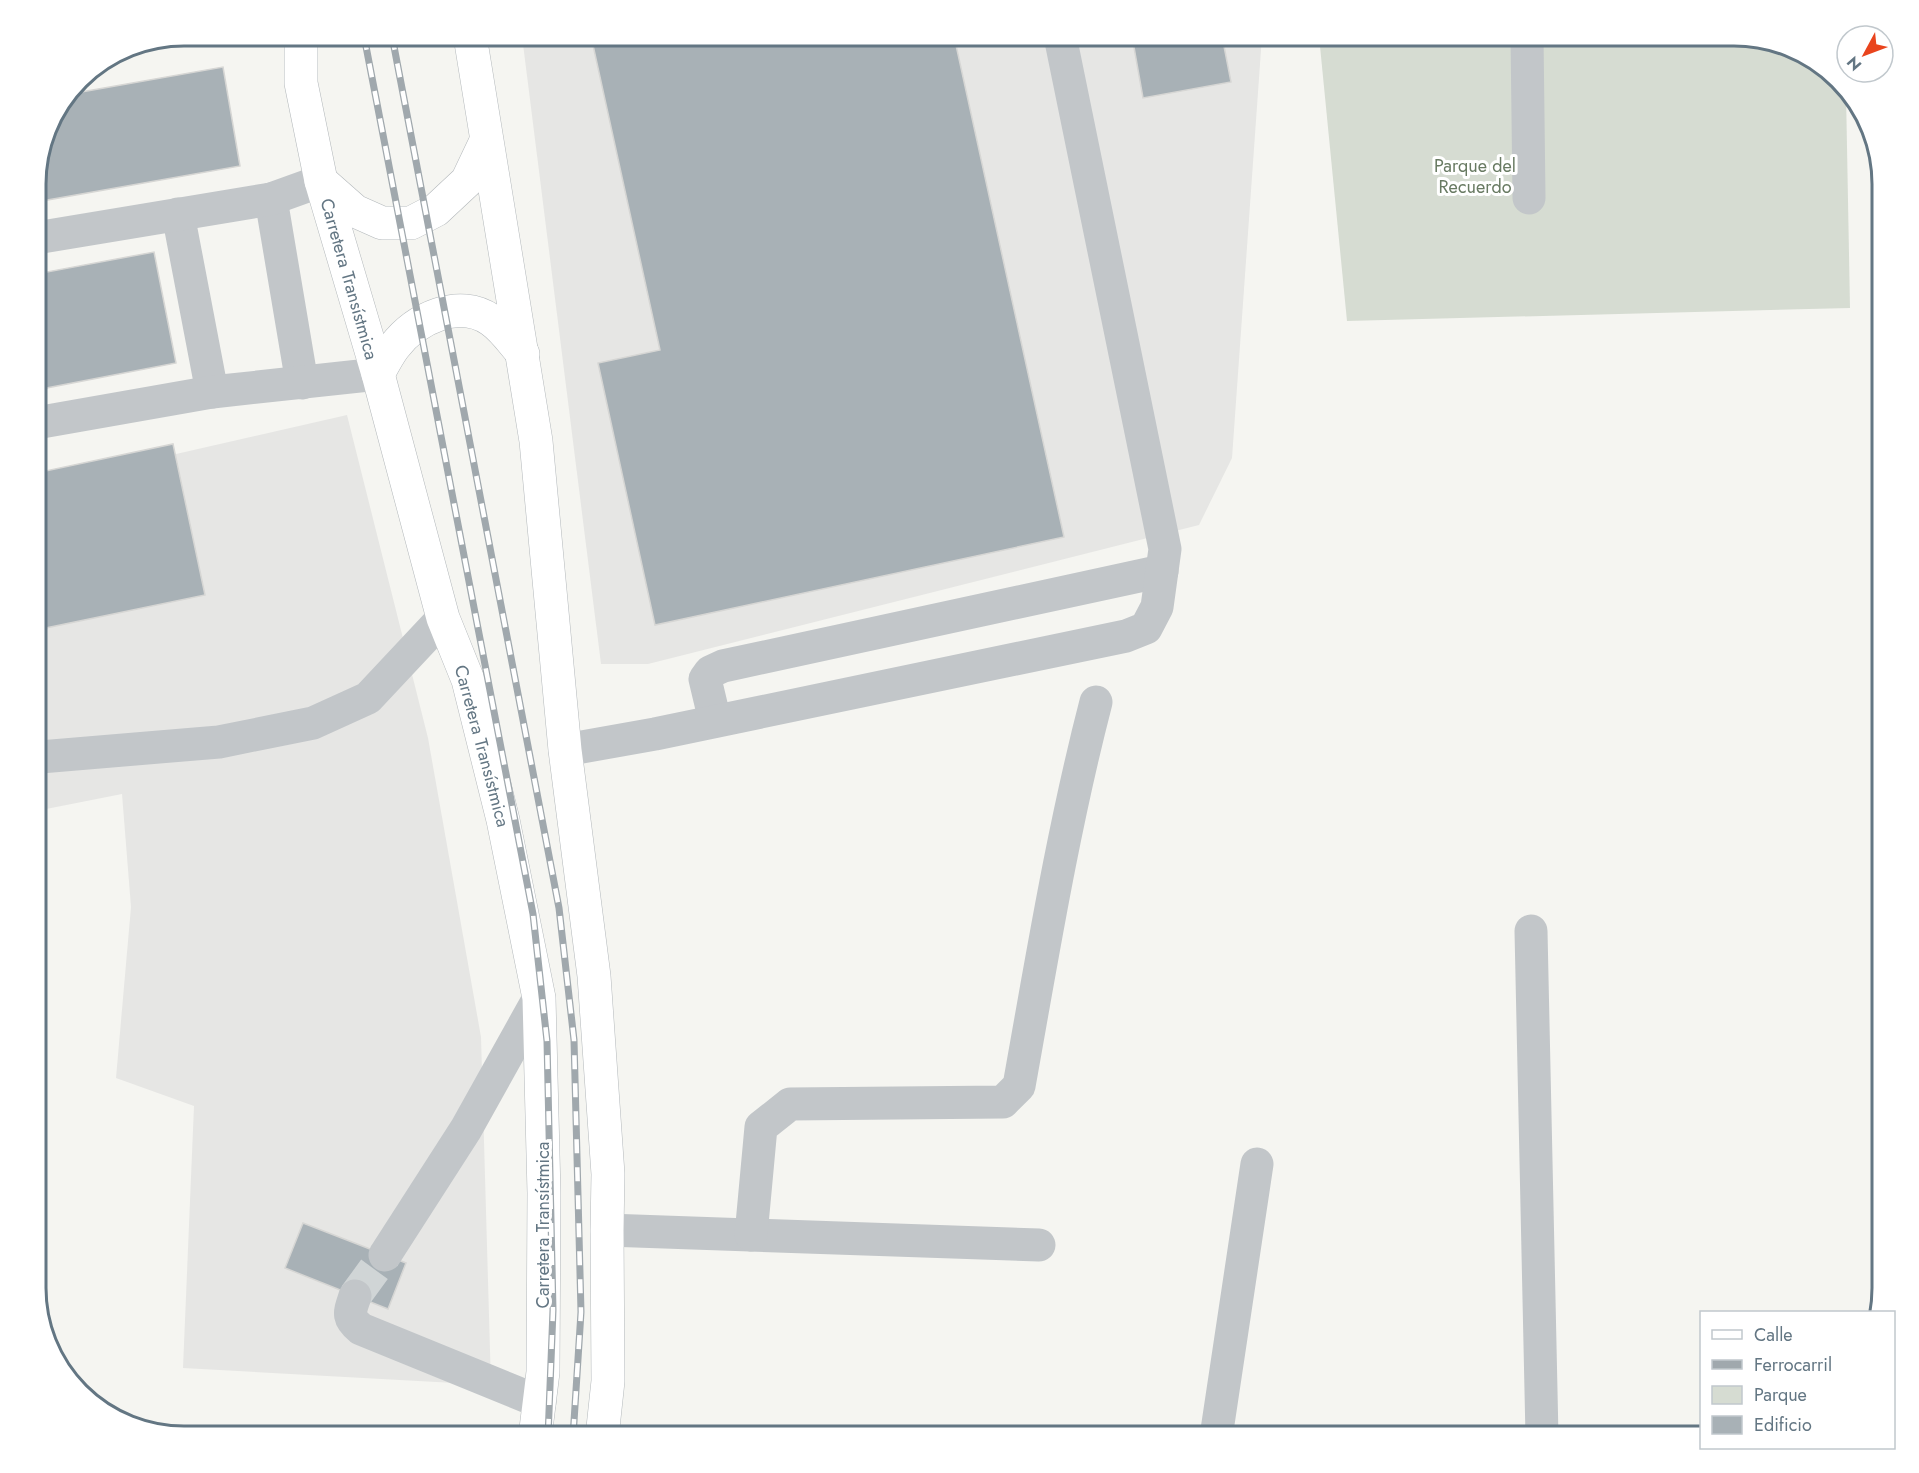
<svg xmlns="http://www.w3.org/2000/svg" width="1919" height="1473" viewBox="0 0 1919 1473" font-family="Jost,sans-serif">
	<rect width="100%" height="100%" fill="#f5f5f1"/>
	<g fill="#e6e6e4">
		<polygon points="522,36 1262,36 1232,458 1199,525 648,664 601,664"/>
		<polygon points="347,415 428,738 481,1037 491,1385 183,1368 194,1106 116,1078 131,907 122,794 36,811 36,486"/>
	</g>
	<polygon fill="#d6dcd2" points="1319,36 1735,36 1783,44 1825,67 1846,93 1850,308 1347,321"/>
	<g fill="#a8b1b6" stroke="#d6d6d4" stroke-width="1.5">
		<polygon points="591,36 954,36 1064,537 655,625 598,363 660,350"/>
		<polygon points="1132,36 1222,36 1231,82 1143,98"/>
		<polygon points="223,67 240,166 36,202 36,174 51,119 70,94"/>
		<polygon points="154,252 176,363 36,390 36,274"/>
		<polygon points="173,444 205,595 36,630 36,473"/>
		<polygon points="303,1223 406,1263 388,1309 285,1268"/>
	</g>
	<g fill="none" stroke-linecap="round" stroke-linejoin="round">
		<polyline stroke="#d0d5d6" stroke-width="33" stroke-dasharray="33 16" stroke-linecap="butt" points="355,1296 385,1255"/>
		<g stroke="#b3b8bb" stroke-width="34">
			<g id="major">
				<polyline points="301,36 301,83 321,181 378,374 443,618 468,680 503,820 539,998 544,1193 543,1372 535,1437"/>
				<polyline points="470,36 536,441 565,750 594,976 608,1174 607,1230 608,1381 602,1437"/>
				<polyline points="321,181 355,211 382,223 411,223 436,210 467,181 486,141"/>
				<path d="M378 374C383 365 388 355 394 347 416 318 459 298 491 320 504 329 513 343 523 354"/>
			</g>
		</g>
		<g stroke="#c2c6c9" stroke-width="33">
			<polyline points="1527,36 1529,198"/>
			<polyline points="271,199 302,383"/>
			<polyline points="178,214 212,392"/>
			<polyline points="36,238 271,199 321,181"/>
			<polyline points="36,423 212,392 378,374"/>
			<polyline points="715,721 705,679 710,672 723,666 1162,571"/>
			<polyline points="565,750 655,734 1126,636 1146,628 1157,607 1165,549 1060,36"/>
			<polyline points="40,757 219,742 313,723 368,698 443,618"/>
			<polyline points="1531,931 1542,1437"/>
			<polyline points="607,1230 1039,1245"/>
			<path d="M751 1235 761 1127 790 1104 1003 1102 1019 1086C1042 958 1063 829 1096 702"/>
			<polyline points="385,1255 466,1129 539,998"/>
			<path d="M355 1296C350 1312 346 1317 361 1329L540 1402"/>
			<polyline points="1216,1437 1257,1164"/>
		</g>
		<use href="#major" stroke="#fff" stroke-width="33"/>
		<g stroke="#a0a8ad" stroke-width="7">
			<g id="rail">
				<polyline points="364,36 533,914 547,1041 553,1310 548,1437"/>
				<polyline points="392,36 559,908 574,1040 581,1312 573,1437"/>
			</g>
		</g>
		<use href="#rail" stroke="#fff" stroke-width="4.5" stroke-dasharray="14" stroke-linecap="butt"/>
	</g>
	<g text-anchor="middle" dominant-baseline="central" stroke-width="6" stroke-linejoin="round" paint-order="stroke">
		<g font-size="18" fill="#687a62" stroke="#fff">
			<text x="1475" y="166">Parque del<tspan x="1475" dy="21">Recuerdo</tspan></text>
		</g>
		<g font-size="18" fill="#637683" stroke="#fff">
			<text transform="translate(349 279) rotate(74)">Carretera Transístmica</text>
			<text transform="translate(482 746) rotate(75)">Carretera Transístmica</text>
			<text transform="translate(543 1225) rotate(-90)">Carretera Transístmica</text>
		</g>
	</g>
	<path d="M0 0H1919V1473H0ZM184 46H1734A138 138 0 0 1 1872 184V1288A138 138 0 0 1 1734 1426H184A138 138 0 0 1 46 1288V184A138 138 0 0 1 184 46Z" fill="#fff" fill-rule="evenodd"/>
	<path fill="none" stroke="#637683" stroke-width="3" d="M184 46H1734A138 138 0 0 1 1872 184V1288A138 138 0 0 1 1734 1426H184A138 138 0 0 1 46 1288V184A138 138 0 0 1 184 46Z"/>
	<rect x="1700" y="1311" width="195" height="138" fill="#ffffff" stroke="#c1c8cd" stroke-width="1.5"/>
	<rect x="1712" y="1330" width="30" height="9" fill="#ffffff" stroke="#c1c8cd" stroke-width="1.5"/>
	<text x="1754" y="1341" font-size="18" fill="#637683">Calle</text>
	<rect x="1712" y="1360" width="30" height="9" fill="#a0a8ad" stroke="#c1c8cd" stroke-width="1.5"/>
	<text x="1754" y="1371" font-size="18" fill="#637683">Ferrocarril</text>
	<rect x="1712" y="1386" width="30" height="18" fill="#d6dcd2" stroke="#c1c8cd" stroke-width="1.5"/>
	<text x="1754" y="1401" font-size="18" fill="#637683">Parque</text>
	<rect x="1712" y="1416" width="30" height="18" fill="#a8b1b6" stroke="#c1c8cd" stroke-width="1.5"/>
	<text x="1754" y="1431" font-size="18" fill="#637683">Edificio</text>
	<g transform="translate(1865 54) rotate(229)"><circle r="28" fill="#ffffff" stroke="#c1c8cd" stroke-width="1.5"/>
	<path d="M0-4.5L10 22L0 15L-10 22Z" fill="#e9441d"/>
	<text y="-9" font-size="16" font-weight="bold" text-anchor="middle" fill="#637683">N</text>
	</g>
</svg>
